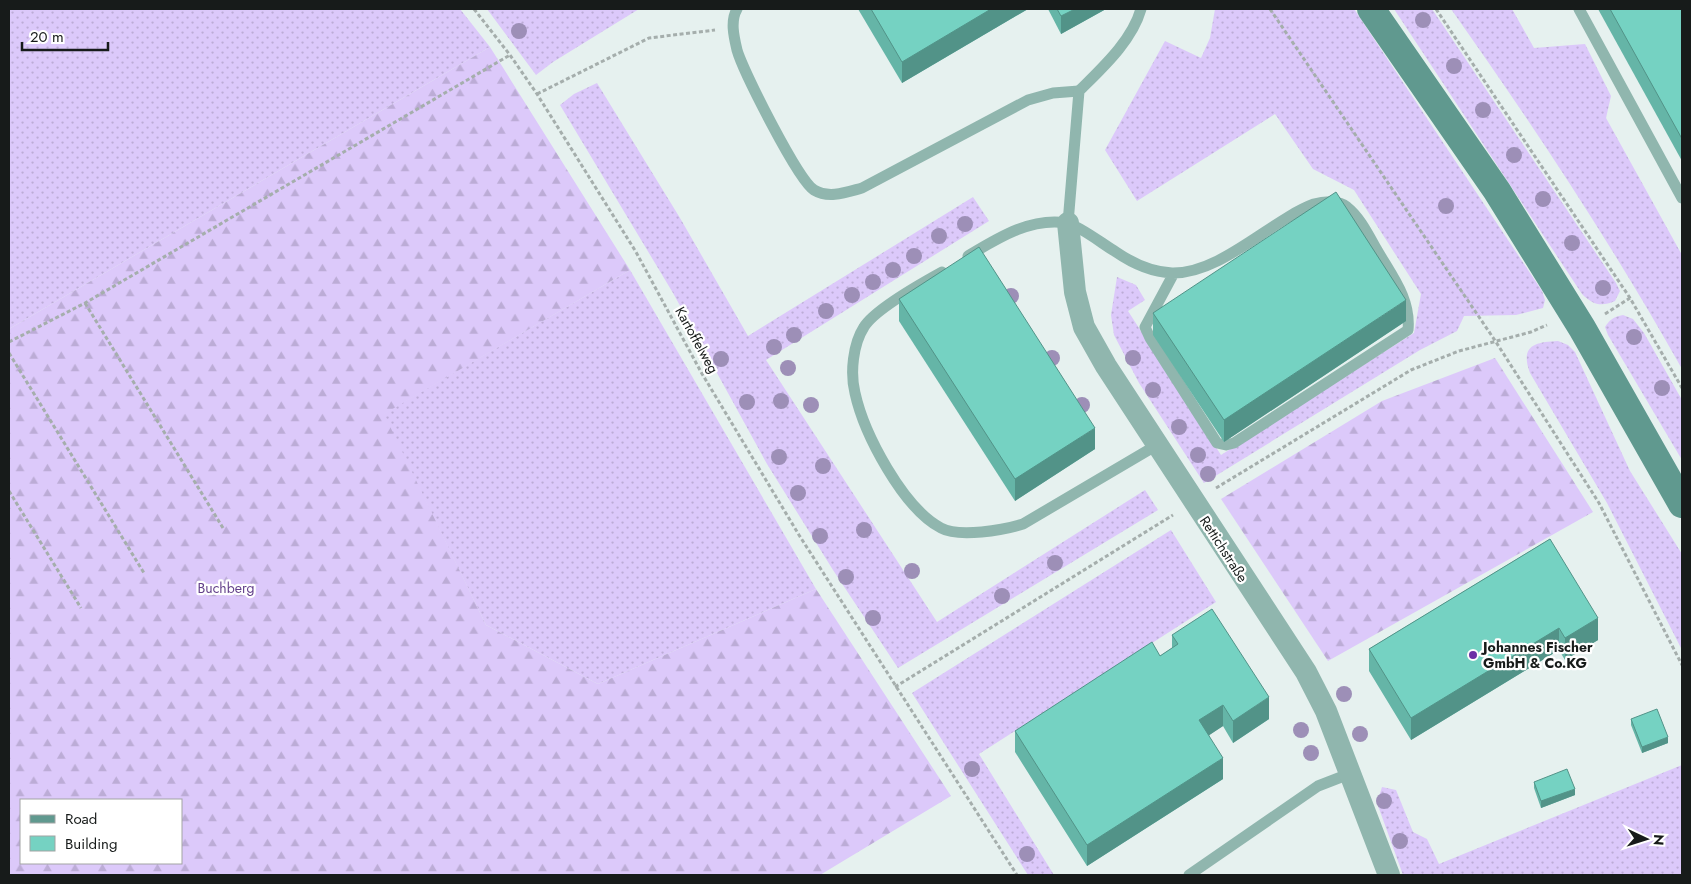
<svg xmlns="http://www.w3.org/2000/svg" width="1691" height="884" viewBox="0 0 1691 884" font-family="Jost,sans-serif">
	<defs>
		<pattern id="grass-dots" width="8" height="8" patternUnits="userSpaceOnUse" patternTransform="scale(1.25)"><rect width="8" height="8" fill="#dcc9fa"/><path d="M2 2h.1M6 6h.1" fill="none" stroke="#bcacd6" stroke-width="1.8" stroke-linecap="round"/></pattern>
		<pattern id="forest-firs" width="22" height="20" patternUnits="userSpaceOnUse" patternTransform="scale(1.25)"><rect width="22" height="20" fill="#dcc9fa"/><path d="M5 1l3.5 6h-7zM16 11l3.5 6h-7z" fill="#bcacd6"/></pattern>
	</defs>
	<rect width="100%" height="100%" fill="#e6f1ef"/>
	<g fill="url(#grass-dots)">
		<polygon points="9,9 460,9 490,47 9,329"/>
		<polygon points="487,9 639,9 553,62 536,75"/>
		<polygon points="1215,9 1354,9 1542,291 1545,300 1543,308 1516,315 1464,316 1457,331 1420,350 1204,483 1139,383 1114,335 1111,315 1117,277 1136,285 1145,300 1128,311 1221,455 1414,333 1421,294 1354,190 1313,169 1275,114 1137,201 1105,150 1165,41 1201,58 1210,38"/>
		<path d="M1394 9H1432L1616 283 1620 291 1615 301C1601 307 1593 305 1582 294Z"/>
		<path d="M1451 9H1512L1534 48 1585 44 1611 96 1606 118 1682 255V369C1612 244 1533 125 1451 9Z"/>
		<polygon points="597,83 680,218 748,336 973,197 989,221 766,360 937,622 1145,490 1158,510 898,668 833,570 767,464 673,293 560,105 574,94"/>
		<polygon points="630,270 816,589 598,684 486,625 383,414"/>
		<path d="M1623 315 1633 319 1644 333 1682 400V460L1608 335 1605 327C1610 319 1614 317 1623 315Z"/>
		<path d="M1558 341 1568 345 1575 352 1630 471 1682 554V650L1607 503 1530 373C1520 346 1534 342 1558 341Z"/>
		<polygon points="1171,530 1216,602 979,754 1054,875 1028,875 912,693"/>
		<polygon points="1682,765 1682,875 1403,875 1377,803 1382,787 1396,790 1413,832 1427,839 1439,864"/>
	</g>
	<g fill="url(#forest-firs)" fill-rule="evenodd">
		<path d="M490 47 630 270 384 414 486 625 598 684 816 589 951 796 820 875H9V329ZM21 800H181V863H21Z"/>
		<polygon points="1495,358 1593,512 1328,661 1221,499 1382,401"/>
	</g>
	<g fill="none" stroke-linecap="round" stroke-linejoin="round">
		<g stroke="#a5aeac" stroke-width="3" stroke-dasharray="4 2.5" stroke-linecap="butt">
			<polyline points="474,9 510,55 537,94 636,252 701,372 799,535 1017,875"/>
			<polyline points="1270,9 1496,342 1599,503 1682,665"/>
			<polyline points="1436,9 1630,298 1682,388"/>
			<polyline points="537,94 649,38 715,30"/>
			<polyline points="85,303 223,528"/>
			<polyline points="1605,314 1630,298"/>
			<polyline points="9,342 85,303 510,55"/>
			<polyline points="9,353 144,573"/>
			<polyline points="1216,488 1411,370 1459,351 1531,332 1547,325"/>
			<polyline points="9,491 81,608"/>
			<polyline points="895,687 1173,515"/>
		</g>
		<g stroke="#90b6ae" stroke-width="11">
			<path d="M737 9C730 21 734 37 737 50 743 71 798 180 814 190 829 199 847 192 862 188L1028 100 1053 93 1079 91"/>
			<polyline points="1579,9 1682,198"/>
			<path d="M1068 223 1079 91C1102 68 1132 41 1141 9"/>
			<path d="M968 256C998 238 1031 217 1067 223 1080 226 1104 245 1116 252 1132 263 1152 272 1172 273 1221 274 1271 220 1314 204 1324 201 1339 200 1347 207 1360 217 1369 236 1377 250 1392 276 1411 299 1408 330L1234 443 1226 445 1217 443 1150 338 1145 327 1174 273"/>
			<path d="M942 272C922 283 875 309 864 327 853 344 850 373 855 393 864 434 903 508 941 528 959 538 1004 530 1023 524L1157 445"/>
			<polyline points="1189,875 1318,786 1349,774"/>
		</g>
		<polyline stroke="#90b6ae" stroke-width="22" points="1068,223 1075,292 1084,327 1106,366 1306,672 1326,711 1389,875"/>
		<polyline stroke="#60998f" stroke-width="28" points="1371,9 1497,191 1582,328 1682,504"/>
	</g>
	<g fill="#9d8fb7">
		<circle cx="1423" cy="20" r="8"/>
		<circle cx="519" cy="31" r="8"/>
		<circle cx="1454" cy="66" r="8"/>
		<circle cx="1483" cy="110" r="8"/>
		<circle cx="1514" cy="155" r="8"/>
		<circle cx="1543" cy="199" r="8"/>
		<circle cx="1446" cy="206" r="8"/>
		<circle cx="965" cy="224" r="8"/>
		<circle cx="939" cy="236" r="8"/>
		<circle cx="1572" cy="243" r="8"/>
		<circle cx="914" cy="256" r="8"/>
		<circle cx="893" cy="270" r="8"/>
		<circle cx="873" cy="282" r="8"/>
		<circle cx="1603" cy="288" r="8"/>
		<circle cx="852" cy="295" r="8"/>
		<circle cx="1011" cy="296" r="8"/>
		<circle cx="826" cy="311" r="8"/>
		<circle cx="794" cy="335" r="8"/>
		<circle cx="1634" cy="337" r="8"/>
		<circle cx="774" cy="347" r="8"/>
		<circle cx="1052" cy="358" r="8"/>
		<circle cx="1133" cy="358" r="8"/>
		<circle cx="721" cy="359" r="8"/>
		<circle cx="788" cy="368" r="8"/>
		<circle cx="1662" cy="388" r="8"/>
		<circle cx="1153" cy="390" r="8"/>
		<circle cx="781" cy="401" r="8"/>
		<circle cx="747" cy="402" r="8"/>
		<circle cx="811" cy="405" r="8"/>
		<circle cx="1082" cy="405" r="8"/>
		<circle cx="1179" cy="427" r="8"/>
		<circle cx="1198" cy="455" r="8"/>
		<circle cx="779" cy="457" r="8"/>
		<circle cx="823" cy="466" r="8"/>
		<circle cx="1208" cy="474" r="8"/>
		<circle cx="798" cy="493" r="8"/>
		<circle cx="864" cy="530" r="8"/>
		<circle cx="820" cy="536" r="8"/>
		<circle cx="1055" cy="563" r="8"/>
		<circle cx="912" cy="571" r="8"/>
		<circle cx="846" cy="577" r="8"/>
		<circle cx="1002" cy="596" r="8"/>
		<circle cx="873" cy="618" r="8"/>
		<circle cx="1344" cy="694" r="8"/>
		<circle cx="1301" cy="730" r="8"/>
		<circle cx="1360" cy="734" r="8"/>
		<circle cx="1311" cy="753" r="8"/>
		<circle cx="972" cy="769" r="8"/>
		<circle cx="1384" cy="801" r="8"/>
		<circle cx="1400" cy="841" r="8"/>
		<circle cx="1027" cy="854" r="8"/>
	</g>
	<g fill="#65b5a7">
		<polygon points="858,9 1028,9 902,83"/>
		<polygon points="1048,9 1106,9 1061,34"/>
		<polygon points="1598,9 1682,9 1682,161"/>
		<polygon points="899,299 1095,449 1015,501 899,321"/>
		<polygon points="1153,313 1406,321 1224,442 1153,335"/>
		<polygon points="1550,539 1598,640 1565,660 1559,650 1411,740 1369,671 1369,649"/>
		<polygon points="1172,635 1269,719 1233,743 1223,726 1209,735 1223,779 1087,866 1015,752 1015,731 1160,656 1172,648"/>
		<polygon points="1631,719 1668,743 1642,753 1631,725"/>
		<polygon points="1534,782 1575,795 1541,808 1534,788"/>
	</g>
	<g fill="#529388">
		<polygon points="991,9 1028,9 902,83 902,62"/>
		<polygon points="1075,9 1106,9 1061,34 1061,16"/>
		<polygon points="1406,300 1406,321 1224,442 1224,420"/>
		<polygon points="1095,428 1095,449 1015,501 1015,479"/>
		<polygon points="1598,618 1598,640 1565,660 1565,638"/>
		<polygon points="1559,628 1559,650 1411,740 1411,718"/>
		<polygon points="1269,697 1269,719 1233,743 1233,721"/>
		<polygon points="1223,705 1223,726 1199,742 1199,720"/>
		<polygon points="1668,737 1668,743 1642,753 1642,747"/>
		<polygon points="1223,758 1223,779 1087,866 1087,845"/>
		<polygon points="1575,789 1575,795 1541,808 1541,801"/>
	</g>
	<g fill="#75d2c2" stroke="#529388">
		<polygon points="871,9 991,9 902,62"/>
		<polygon points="1057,9 1075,9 1061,16"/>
		<polygon points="1610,9 1682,9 1682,139 1681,137"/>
		<polygon points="1336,192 1406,300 1224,420 1153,313"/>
		<polygon points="979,247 1095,428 1015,479 899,299"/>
		<polygon points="1550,539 1598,618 1565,638 1559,628 1411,718 1369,649"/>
		<polygon points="1212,609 1269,697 1233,721 1223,705 1199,720 1223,758 1087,845 1015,731 1152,642 1160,656 1178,644 1172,635"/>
		<polygon points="1657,709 1668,737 1642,747 1631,719"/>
		<polygon points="1567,769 1575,789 1541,801 1534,782"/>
	</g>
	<circle fill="#6c30a6" stroke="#fff" stroke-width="2" cx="1473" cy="655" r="5"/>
	<g text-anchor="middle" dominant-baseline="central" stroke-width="4.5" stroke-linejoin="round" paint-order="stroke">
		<g font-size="14" fill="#171b1a" stroke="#fff">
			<text transform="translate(697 340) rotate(61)">Kartoffelweg</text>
			<text transform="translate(1224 549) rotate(57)">Rettichstraße</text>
		</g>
		<g font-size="14" fill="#623f8a" stroke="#fff">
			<text x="226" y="588">Buchberg</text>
		</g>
		<g font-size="14" font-weight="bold" fill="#171b1a" stroke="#fff" text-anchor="start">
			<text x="1483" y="647">Johannes Fischer<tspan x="1483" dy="16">GmbH &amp; Co.KG</tspan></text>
		</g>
	</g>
	<rect width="1691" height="884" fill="none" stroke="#171b1a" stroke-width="20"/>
	<rect x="20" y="799" width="162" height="65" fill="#ffffff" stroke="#a2a4a3"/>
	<rect x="30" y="815" width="25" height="8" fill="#60998f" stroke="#a2a4a3"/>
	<text x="65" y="824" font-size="15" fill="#171b1a">Road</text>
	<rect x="30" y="836" width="25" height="15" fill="#75d2c2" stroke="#a2a4a3"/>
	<text x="65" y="849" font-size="15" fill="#171b1a">Building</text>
	<g transform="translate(1646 839) rotate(94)" stroke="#ffffff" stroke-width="4" paint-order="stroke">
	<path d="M0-4L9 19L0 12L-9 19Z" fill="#171b1a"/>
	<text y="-8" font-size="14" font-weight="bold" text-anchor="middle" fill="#171b1a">N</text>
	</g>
	<path d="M22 42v8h86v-8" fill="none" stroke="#171b1a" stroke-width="2.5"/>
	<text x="30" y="42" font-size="15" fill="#171b1a" stroke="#ffffff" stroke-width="4" paint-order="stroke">20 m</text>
</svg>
